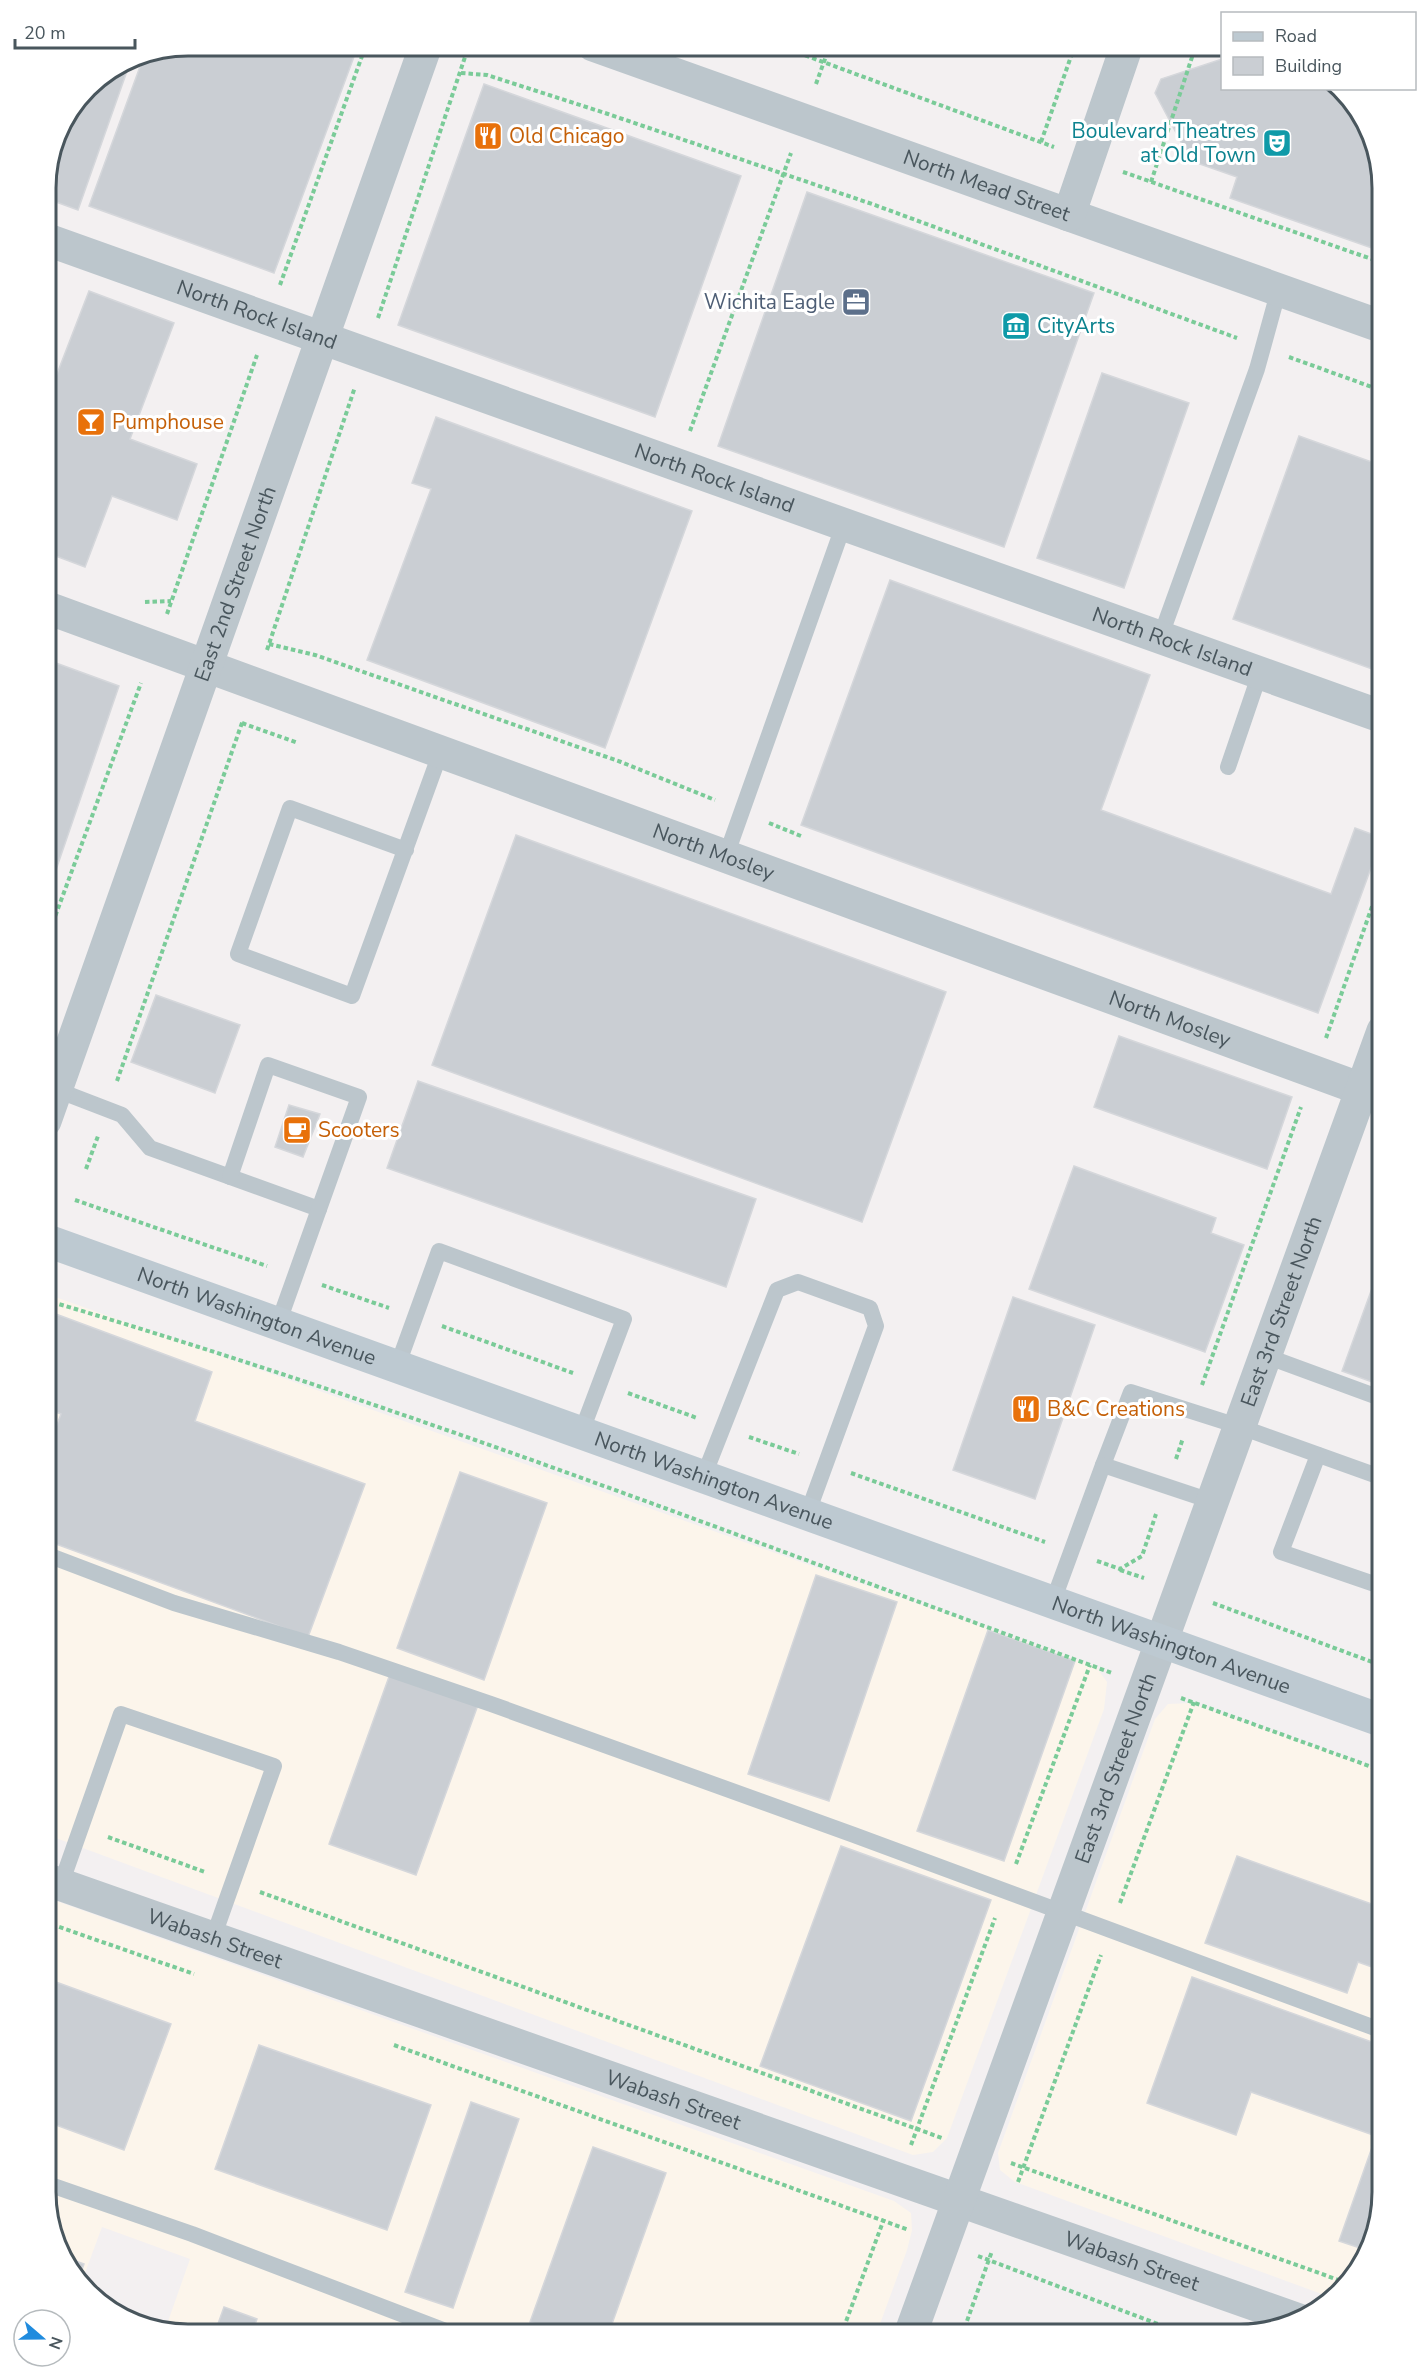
<svg xmlns="http://www.w3.org/2000/svg" width="1428" height="2380" viewBox="0 0 1428 2380" font-family="'Nunito Sans',sans-serif">
	<rect width="100%" height="100%" fill="#f3f0f1"/>
	<g fill="#fcf5eb">
		<polygon points="45,1296 58,1298 1096,1667 1107,1682 1104,1709 947,2138 933,2152 913,2155 45,1834"/>
		<polygon points="1191,1703 1383,1771 1383,2193 1359,2272 1330,2297 1015,2182 1000,2170 998,2153 1155,1719 1168,1704"/>
		<polygon points="45,1897 894,2201 911,2213 912,2230 907,2250 876,2335 178,2335 165,2330 190,2259 102,2227 82,2281 60,2255 45,2193"/>
	</g>
	<g fill="#caced3" stroke="#d5d7db" stroke-width="1.5">
		<polygon points="187,45 331,45 355,54 274,273 89,206 145,53"/>
		<polygon points="132,57 78,210 45,198 45,178 56,132 87,86"/>
		<polygon points="1222,59 1222,88 1337,88 1368,125 1383,187 1383,252 1230,198 1237,177 1191,161 1155,93 1161,79"/>
		<polygon points="484,84 741,176 655,417 398,325"/>
		<polygon points="807,192 1094,293 1004,547 718,446"/>
		<polygon points="89,291 174,323 130,439 197,464 177,520 112,496 85,567 45,552 45,405"/>
		<polygon points="1102,373 1189,403 1124,588 1037,558"/>
		<polygon points="436,417 692,511 605,748 367,660 431,489 412,483"/>
		<polygon points="1299,436 1383,466 1383,673 1233,619"/>
		<polygon points="890,580 1150,675 1101,810 1331,894 1355,828 1382,838 1318,1013 801,825"/>
		<polygon points="45,659 119,686 45,902"/>
		<polygon points="516,835 946,992 862,1222 432,1065"/>
		<polygon points="156,995 240,1025 215,1093 131,1062"/>
		<polygon points="1119,1036 1292,1097 1267,1169 1094,1107"/>
		<polygon points="418,1081 756,1199 726,1287 387,1168"/>
		<polygon points="289,1105 320,1114 303,1157 275,1147"/>
		<polygon points="1074,1166 1216,1218 1211,1233 1244,1245 1205,1352 1029,1289"/>
		<polygon points="1383,1258 1383,1386 1342,1371"/>
		<polygon points="1013,1297 1095,1325 1035,1499 953,1470"/>
		<polygon points="45,1310 212,1372 195,1421 365,1484 308,1637 45,1540 45,1456 61,1414 45,1408"/>
		<polygon points="460,1472 547,1503 484,1680 397,1648"/>
		<polygon points="816,1575 897,1602 829,1801 748,1774"/>
		<polygon points="988,1630 1075,1661 1004,1861 917,1831"/>
		<polygon points="390,1674 478,1705 416,1875 329,1844"/>
		<polygon points="841,1846 991,1900 911,2121 760,2066"/>
		<polygon points="1237,1856 1383,1908 1383,1971 1358,1962 1347,1993 1205,1943"/>
		<polygon points="1192,1977 1383,2046 1383,2193 1366,2250 1339,2241 1376,2136 1251,2092 1236,2135 1147,2103"/>
		<polygon points="45,1978 171,2024 124,2150 45,2121"/>
		<polygon points="259,2045 431,2105 387,2230 215,2169"/>
		<polygon points="471,2102 519,2119 453,2308 405,2292"/>
		<polygon points="593,2147 666,2173 608,2335 565,2335 530,2322"/>
		<polygon points="59,2255 84,2264 79,2278 60,2255"/>
		<polygon points="224,2307 257,2319 251,2335 214,2335"/>
	</g>
	<g fill="none" stroke-linecap="round" stroke-linejoin="round">
		<g stroke="#7acb98" stroke-width="4" stroke-dasharray="4.5 3" stroke-linecap="butt">
			<polyline points="777,45 1054,147"/>
			<polyline points="1065,45 1074,49"/>
			<polyline points="461,73 487,75 608,114 872,204 1237,338"/>
			<polyline points="816,84 830,45"/>
			<polyline points="1041,142 1075,45"/>
			<polyline points="1123,172 1383,263"/>
			<polyline points="1151,182 1196,45"/>
			<polyline points="280,285 366,45"/>
			<polyline points="378,318 469,45"/>
			<polyline points="1289,357 1383,391"/>
			<polyline points="690,431 791,153"/>
			<polyline points="145,602 171,601"/>
			<polyline points="167,614 257,355"/>
			<polyline points="269,644 315,655 621,762 715,800"/>
			<polyline points="267,650 355,387"/>
			<polyline points="242,723 298,743"/>
			<polyline points="769,823 801,836"/>
			<polyline points="45,944 141,683"/>
			<polyline points="1326,1038 1383,875"/>
			<polyline points="117,1081 243,720"/>
			<polyline points="86,1169 98,1136"/>
			<polyline points="75,1200 267,1266"/>
			<polyline points="322,1285 389,1308"/>
			<path d="M45 1300C407 1406 758 1544 1112 1673"/>
			<polyline points="442,1326 573,1373"/>
			<polyline points="1202,1385 1301,1107"/>
			<polyline points="628,1393 697,1418"/>
			<polyline points="749,1437 799,1454"/>
			<polyline points="1176,1459 1183,1438"/>
			<polyline points="851,1473 1045,1542"/>
			<polyline points="1097,1561 1120,1569 1142,1556 1156,1514"/>
			<polyline points="1120,1570 1144,1578"/>
			<polyline points="1213,1603 1383,1666"/>
			<polyline points="1181,1698 1383,1771"/>
			<polyline points="45,1814 53,1817"/>
			<polyline points="108,1837 205,1872"/>
			<polyline points="1016,1864 1090,1665"/>
			<polyline points="260,1892 942,2138"/>
			<polyline points="1120,1903 1194,1702"/>
			<polyline points="45,1922 194,1974"/>
			<polyline points="394,2045 909,2230"/>
			<polyline points="911,2145 995,1918"/>
			<polyline points="1011,2163 1347,2283"/>
			<polyline points="1018,2182 1101,1955"/>
			<polyline points="978,2256 1187,2335"/>
			<polyline points="841,2335 884,2219"/>
			<polyline points="962,2335 992,2251"/>
		</g>
		<g stroke="#bcc6cc" stroke-width="16">
			<polyline points="1160,638 1257,369 1279,289"/>
			<polyline points="1228,767 1260,673"/>
			<polyline points="406,850 290,808 238,954 352,996 441,751"/>
			<polyline points="726,856 844,524"/>
			<polyline points="57,1090 122,1115 150,1148 319,1209"/>
			<polyline points="230,1177 268,1065 359,1097 278,1324"/>
			<polyline points="1266,1356 1383,1399"/>
			<polyline points="397,1367 439,1251 624,1319 581,1433"/>
			<polyline points="1318,1455 1281,1552 1383,1587"/>
			<polyline points="1103,1465 1131,1392 1241,1427 1383,1478"/>
			<polyline points="703,1478 777,1290 798,1282 870,1308 876,1326 807,1515"/>
			<polyline points="45,1554 174,1603 339,1652 491,1704 854,1835 1383,2031"/>
			<polyline points="1052,1604 1103,1465 1214,1502"/>
			<polyline points="61,1884 121,1714 274,1766 213,1938"/>
			<polyline points="45,2183 192,2234 456,2335"/>
		</g>
		<g stroke="#bcc6cc" stroke-width="33">
			<path id="s1" d="M593 45 1383 327"/>
			<polyline points="1069,215 1127,45"/>
			<path id="s2" d="M45 239 1383 717"/>
			<path id="s3" d="M45 607 1383 1097"/>
			<path id="s4" d="M45 1879 1302 2321"/>
			<path id="s5" d="M910 2335 1383 1031"/>
		</g>
		<path stroke="#bcc6cc" stroke-width="33" id="s6" d="M45 1121 426 45"/>
		<path stroke="#bdc9d1" stroke-width="33" id="s7" d="M45 1240 1383 1721"/>
	</g>
	<defs>
		<g id="restaurant-square" transform="scale(1.5)"><rect x="-9" y="-9" width="18" height="18" rx="4" fill="#e8710a" stroke="#fff"/><path d="M-5-6h1v4h1v-4h1v4h1v-4h1v5L-1.5 .5V6h-2V.5L-5-1ZM5-6V6H3V1.5H1.5Q1.5-4 5-6Z" fill="#fff"/></g>
		<g id="theatre-square" transform="scale(1.5)"><rect x="-9" y="-9" width="18" height="18" rx="4" fill="#0f9aa8" stroke="#fff"/><path d="M-5-5.5Q0-4 5-5.5V0Q5 5 0 6Q-5 5-5 0ZM-3.3-2.5H-1v1.5H-3.3ZM1-2.5H3.3v1.5H1ZM-2.8 1Q0 5.5 2.8 1Z" fill="#fff"/></g>
		<g id="office-square" transform="scale(1.5)"><rect x="-9" y="-9" width="18" height="18" rx="4" fill="#5c6f8a" stroke="#fff"/><path d="M-6-3h4V-5.5h4V-3h4V5H-6ZM-1-4.5V-3h2v-1.5ZM-6 0V1H6V0Z" fill="#fff"/></g>
		<g id="museum-square" transform="scale(1.5)"><rect x="-9" y="-9" width="18" height="18" rx="4" fill="#0f9aa8" stroke="#fff"/><path d="M0-6L6-3V-2H-6V-3ZM-5-1h2V3h-2ZM-1-1h2V3h-2ZM3-1h2V3H3ZM-6 4H6V6H-6Z" fill="#fff"/></g>
		<g id="bar-square" transform="scale(1.5)"><rect x="-9" y="-9" width="18" height="18" rx="4" fill="#e8710a" stroke="#fff"/><path d="M-6-5H6L.8 .8V4.5H3.5V6h-7V4.5H-.8V.8Z" fill="#fff"/></g>
		<g id="cafe-square" transform="scale(1.5)"><rect x="-9" y="-9" width="18" height="18" rx="4" fill="#e8710a" stroke="#fff"/><path d="M-5.5-4.5H6V0H3Q3 3.5 0 3.5H-2.5Q-5.5 3.5-5.5 0ZM3-3.2v2h1.7v-2ZM-6 4.5H4V6H-6Z" fill="#fff"/></g>
	</defs>
	<g fill-rule="evenodd">
		<use href="#restaurant-square" x="488" y="136"/>
		<use href="#theatre-square" x="1277" y="143"/>
		<use href="#office-square" x="856" y="302"/>
		<use href="#museum-square" x="1016" y="326"/>
		<use href="#bar-square" x="91" y="422"/>
		<use href="#cafe-square" x="297" y="1130"/>
		<use href="#restaurant-square" x="1026" y="1409"/>
	</g>
	<g text-anchor="middle" dominant-baseline="central" stroke-width="6" stroke-linejoin="round" paint-order="stroke">
		<g font-size="21" fill="#0d838f" stroke="#fff" text-anchor="end">
			<text x="1256" y="131">Boulevard Theatres<tspan x="1256" dy="24">at Old Town</tspan></text>
			<text x="1037" y="326" text-anchor="start">CityArts</text>
		</g>
		<g font-size="21" fill="#c56008" stroke="#fff" text-anchor="start">
			<text x="509" y="136">Old Chicago</text>
			<text x="112" y="422">Pumphouse</text>
			<text x="318" y="1130">Scooters</text>
			<text x="1047" y="1409">B&amp;C Creations</text>
		</g>
		<g font-size="21" fill="#49565d" stroke="#fff">
			<text stroke="none"><textPath href="#s1" startOffset="418">North Mead Street</textPath></text>
			<text stroke="none"><textPath href="#s2" startOffset="225">North Rock Island</textPath></text>
			<text stroke="none"><textPath href="#s2" startOffset="711">North Rock Island</textPath></text>
			<text stroke="none"><textPath href="#s6" startOffset="570">East 2nd Street North</textPath></text>
			<text stroke="none"><textPath href="#s2" startOffset="1197">North Rock Island</textPath></text>
			<text stroke="none"><textPath href="#s3" startOffset="712">North Mosley</textPath></text>
			<text stroke="none"><textPath href="#s3" startOffset="1198">North Mosley</textPath></text>
			<text stroke="none"><textPath href="#s5" startOffset="1089">East 3rd Street North</textPath></text>
			<text stroke="none"><textPath href="#s7" startOffset="225">North Washington Avenue</textPath></text>
			<text stroke="none"><textPath href="#s7" startOffset="711">North Washington Avenue</textPath></text>
			<text stroke="none"><textPath href="#s7" startOffset="1197">North Washington Avenue</textPath></text>
			<text stroke="none"><textPath href="#s5" startOffset="603">East 3rd Street North</textPath></text>
			<text stroke="none"><textPath href="#s4" startOffset="180">Wabash Street</textPath></text>
			<text stroke="none"><textPath href="#s4" startOffset="666">Wabash Street</textPath></text>
			<text stroke="none"><textPath href="#s4" startOffset="1152">Wabash Street</textPath></text>
		</g>
		<g font-size="21" fill="#4e5e75" stroke="#fff" text-anchor="end">
			<text x="835" y="302">Wichita Eagle</text>
		</g>
	</g>
	<path d="M0 0H1428V2380H0ZM188 56H1240A132 132 0 0 1 1372 188V2192A132 132 0 0 1 1240 2324H188A132 132 0 0 1 56 2192V188A132 132 0 0 1 188 56Z" fill="#fff" fill-rule="evenodd"/>
	<path fill="none" stroke="#49565d" stroke-width="3" d="M188 56H1240A132 132 0 0 1 1372 188V2192A132 132 0 0 1 1240 2324H188A132 132 0 0 1 56 2192V188A132 132 0 0 1 188 56Z"/>
	<rect x="1221" y="12" width="195" height="78" fill="#ffffff" stroke="#b6bbbe" stroke-width="1.5"/>
	<rect x="1233" y="32" width="30" height="9" fill="#bdc9d1" stroke="#b6bbbe" stroke-width="1.5"/>
	<text x="1275" y="42" font-size="18" fill="#49565d">Road</text>
	<rect x="1233" y="57" width="30" height="18" fill="#caced3" stroke="#b6bbbe" stroke-width="1.5"/>
	<text x="1275" y="72" font-size="18" fill="#49565d">Building</text>
	<g transform="translate(42 2338) rotate(110)"><circle r="28" fill="#ffffff" stroke="#b6bbbe" stroke-width="1.5"/>
	<path d="M0-4.5L10 22L0 15L-10 22Z" fill="#1f8bde"/>
	<text y="-9" font-size="16" font-weight="bold" text-anchor="middle" fill="#49565d">N</text>
	</g>
	<path d="M15 39v9h120v-9" fill="none" stroke="#49565d" stroke-width="3"/>
	<text x="24" y="39" font-size="18" fill="#49565d" stroke="#ffffff" stroke-width="4.5" paint-order="stroke">20 m</text>
</svg>
